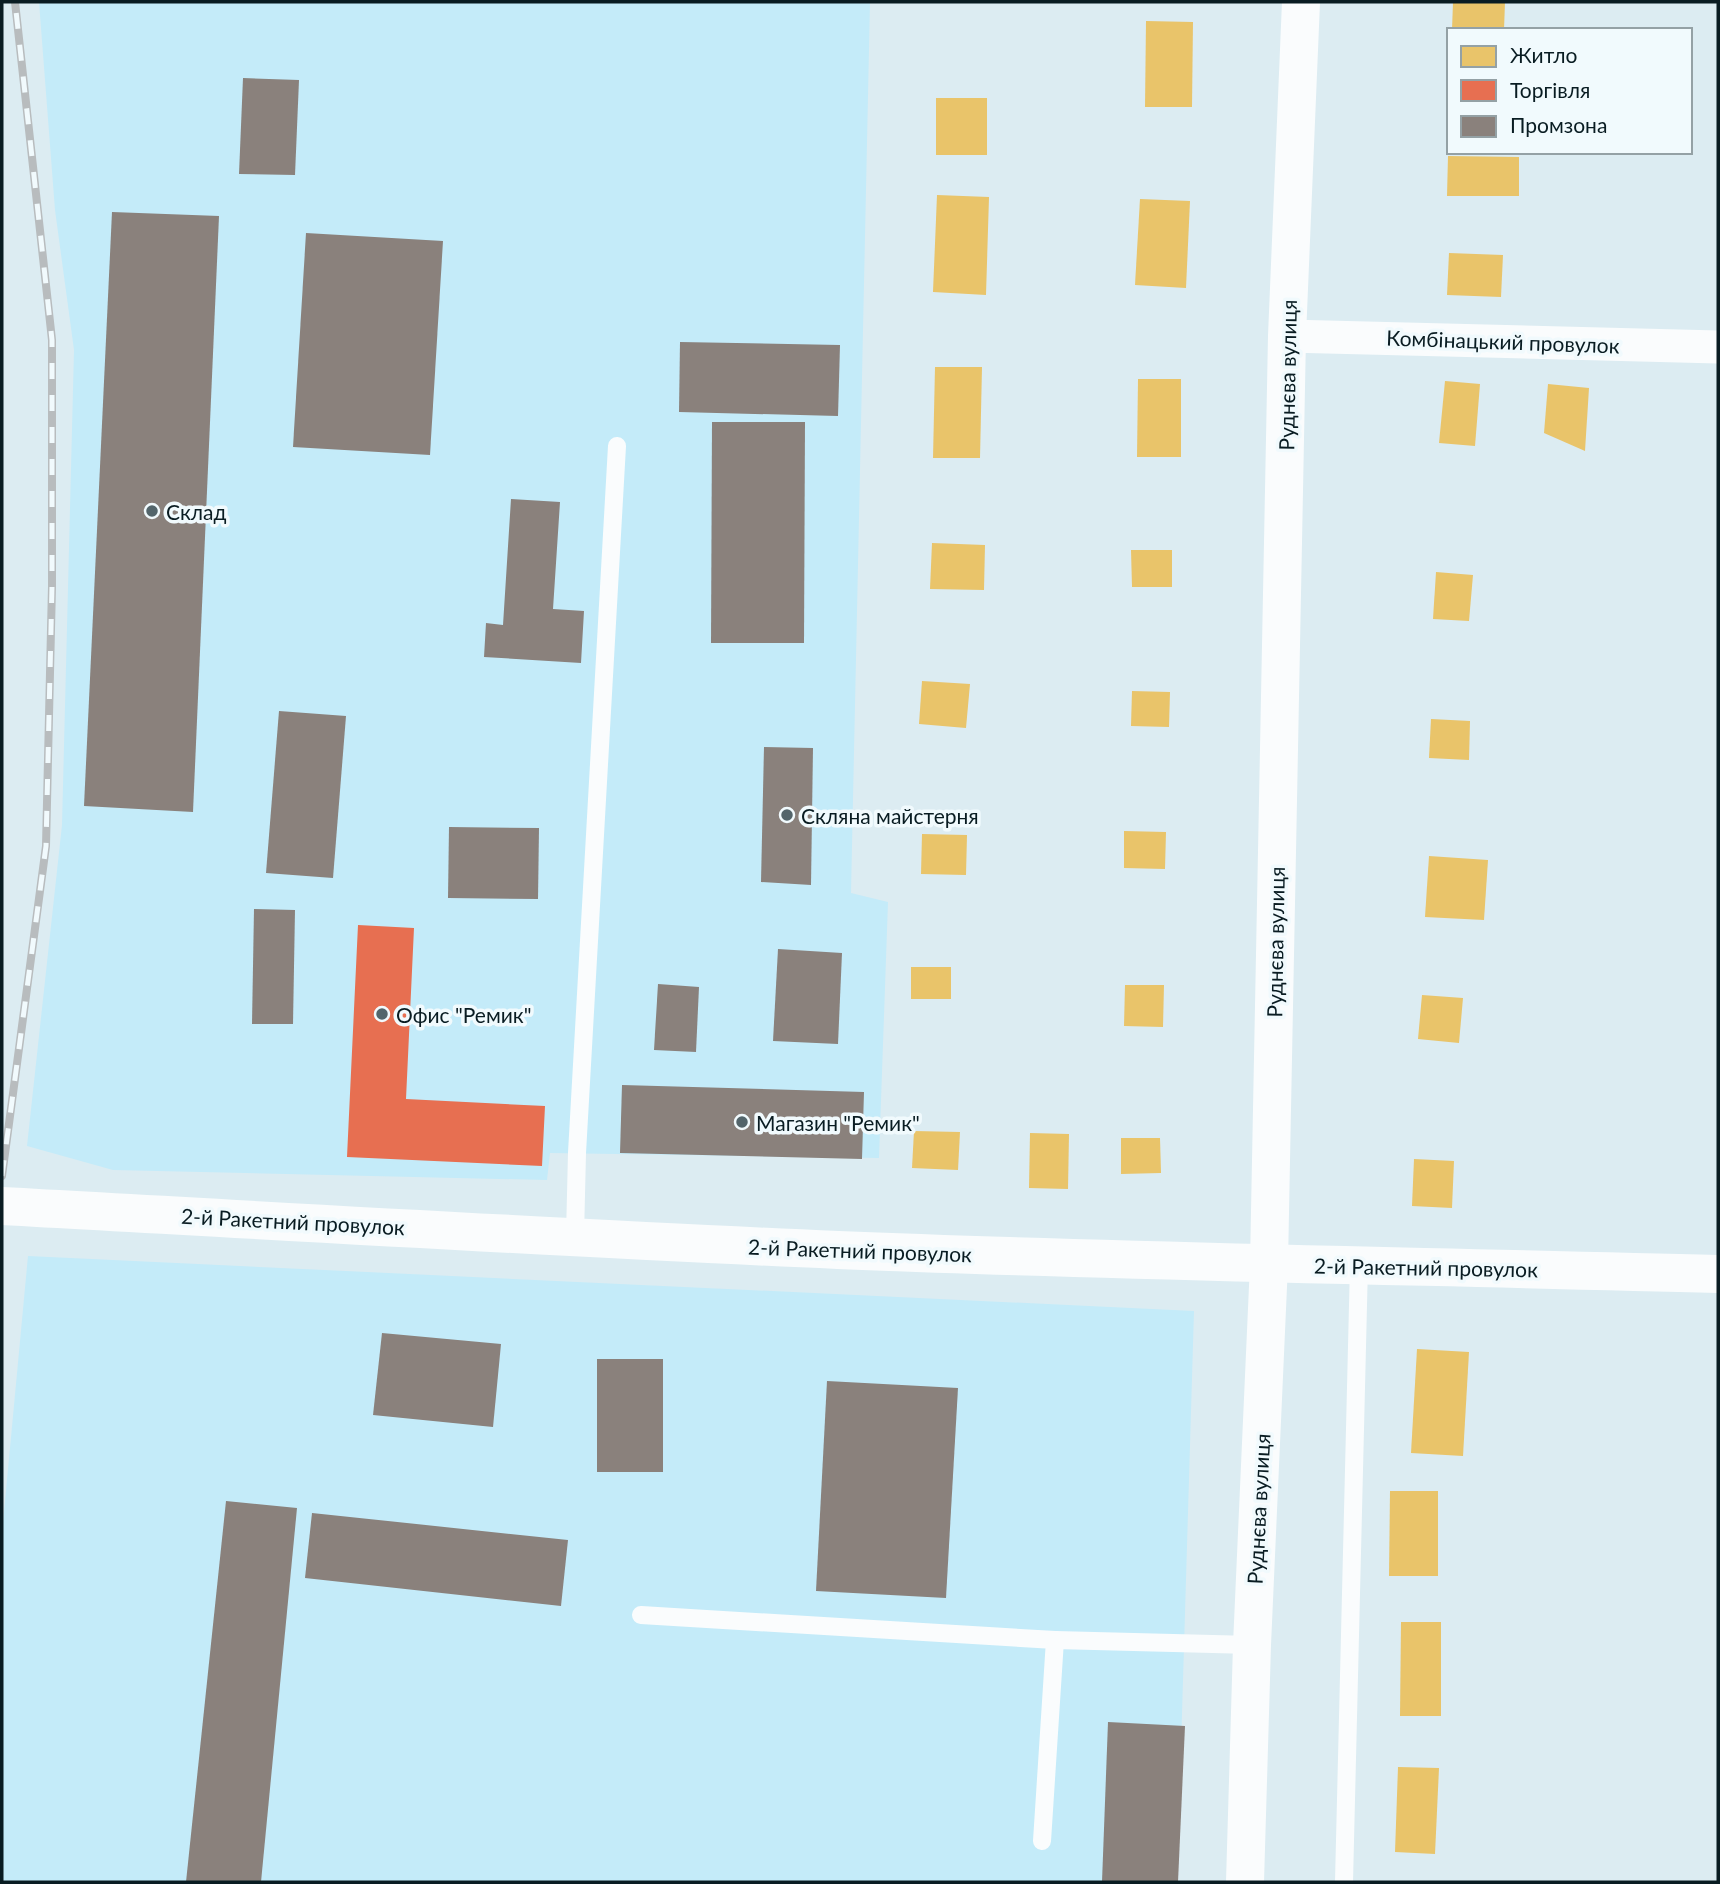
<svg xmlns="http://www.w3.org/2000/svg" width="1720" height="1884" viewBox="0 0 1720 1884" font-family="Lato,sans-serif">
	<rect width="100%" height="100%" fill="#dcecf2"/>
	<g fill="#c4ebf9">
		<polygon points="39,2 870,2 851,893 888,902 879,1158 550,1153 547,1180 113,1170 27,1146 62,825 74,350 55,210"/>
		<polygon points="28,1256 1194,1311 1177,1882 2,1882 2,1533"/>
	</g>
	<g fill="#e9c46a">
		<polygon points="1453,2 1505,2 1504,30 1452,30"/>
		<polygon points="1146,21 1193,22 1192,107 1145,107"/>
		<rect x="936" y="98" width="51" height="57"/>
		<polygon points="1448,156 1519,157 1519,196 1447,196"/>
		<polygon points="937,195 989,197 986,295 933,292"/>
		<polygon points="1140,199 1190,201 1186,288 1135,285"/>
		<polygon points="1449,253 1503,255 1501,297 1447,295"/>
		<polygon points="935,367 982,367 980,458 933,458"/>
		<polygon points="1138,379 1181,379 1181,457 1137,457"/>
		<polygon points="1445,381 1480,384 1475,446 1439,443"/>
		<polygon points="1548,384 1589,388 1585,451 1544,433"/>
		<polygon points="932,543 985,545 984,590 930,589"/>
		<polygon points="1131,550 1172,550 1172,587 1132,587"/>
		<polygon points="1436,572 1473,575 1469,621 1433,619"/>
		<polygon points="922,681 970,684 966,728 919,724"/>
		<polygon points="1132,691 1170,692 1169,727 1131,726"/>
		<polygon points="1431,719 1470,721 1469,760 1429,758"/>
		<polygon points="1124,831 1166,832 1165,869 1124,868"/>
		<polygon points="922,834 967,835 966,875 921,874"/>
		<polygon points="1429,856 1488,860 1484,920 1425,917"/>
		<rect x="911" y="967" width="40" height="32"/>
		<polygon points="1125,985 1164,985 1163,1027 1124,1026"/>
		<polygon points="1422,995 1463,998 1459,1043 1418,1039"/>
		<polygon points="914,1131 960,1132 958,1170 912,1168"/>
		<polygon points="1030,1133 1069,1134 1068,1189 1029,1188"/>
		<polygon points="1121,1138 1160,1138 1161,1173 1121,1174"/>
		<polygon points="1414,1159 1454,1161 1452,1208 1412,1206"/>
		<polygon points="1417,1349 1469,1352 1463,1456 1411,1453"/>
		<polygon points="1390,1491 1438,1491 1438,1576 1389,1576"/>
		<polygon points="1401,1622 1441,1622 1441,1716 1400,1716"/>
		<polygon points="1398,1767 1439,1768 1435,1854 1395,1852"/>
	</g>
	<polygon fill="#e76f51" points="358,925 414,928 406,1099 545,1106 542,1166 347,1157"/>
	<g fill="#8a817c">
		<polygon points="243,78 299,80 295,175 239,174"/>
		<polygon points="112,212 219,216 193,812 84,806"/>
		<polygon points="306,233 443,241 430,455 293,447"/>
		<polygon points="680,342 840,345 838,416 679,412"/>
		<polygon points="712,422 805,422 804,643 711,643"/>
		<polygon points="511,499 560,502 553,609 584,611 581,663 484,657 486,623 503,625"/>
		<polygon points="279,711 346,716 333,878 266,873"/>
		<polygon points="764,747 813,748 811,885 761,882"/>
		<polygon points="449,827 539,828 538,899 448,898"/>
		<polygon points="254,909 295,910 293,1024 252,1024"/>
		<polygon points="778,949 842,953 838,1044 773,1041"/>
		<polygon points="658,984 699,987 696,1052 654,1050"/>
		<polygon points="622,1085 864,1092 862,1159 620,1153"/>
		<polygon points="382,1333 501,1344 493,1427 373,1415"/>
		<rect x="597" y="1359" width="66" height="113"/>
		<polygon points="827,1381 958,1388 946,1598 816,1591"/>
		<polygon points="226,1501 297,1508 261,1882 186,1882"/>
		<polygon points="312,1513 568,1540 561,1606 305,1578"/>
		<polygon points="1108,1722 1185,1726 1178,1882 1102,1882"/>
	</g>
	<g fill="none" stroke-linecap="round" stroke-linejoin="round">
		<g stroke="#fafcfd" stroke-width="18">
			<polyline points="575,1236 577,1153 617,446"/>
			<polyline points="641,1615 1055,1640 1042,1841"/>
			<polyline points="1055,1640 1252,1645"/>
			<polyline points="1344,1882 1359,1264"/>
		</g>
		<polyline stroke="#fafcfd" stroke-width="33" points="1287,336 1718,347"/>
		<g stroke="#fafcfd" stroke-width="38">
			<path d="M2 1206C280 1221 559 1238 838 1250 1131 1262 1425 1266 1718 1274"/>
			<polyline points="1245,1882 1252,1645 1269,1264 1287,336 1301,2"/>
		</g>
		<g stroke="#b8bcbe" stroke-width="8">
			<polyline id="rail" points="2,1176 46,846 52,586 52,340 15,2"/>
		</g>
		<use href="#rail" stroke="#f1fafd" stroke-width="5" stroke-dasharray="16" stroke-linecap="butt"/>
	</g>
	<g fill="#53656b" stroke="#f1fafd" stroke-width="2.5">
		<circle cx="152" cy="511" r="7"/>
		<circle cx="787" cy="815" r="7"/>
		<circle cx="382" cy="1014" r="7"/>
		<circle cx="742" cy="1122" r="7"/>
	</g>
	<g text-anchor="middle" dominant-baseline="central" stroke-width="7" stroke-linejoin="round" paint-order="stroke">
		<g font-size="21" fill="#091c22" stroke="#f1fafd">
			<text transform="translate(1503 341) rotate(2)">Комбінацький провулок</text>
			<text transform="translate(1287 375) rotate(-89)">Руднєва вулиця</text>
			<text transform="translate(1275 942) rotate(-89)">Руднєва вулиця</text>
			<text transform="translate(293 1221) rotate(3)">2-й Ракетний провулок</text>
			<text transform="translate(860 1250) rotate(2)">2-й Ракетний провулок</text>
			<text transform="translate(1426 1267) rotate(1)">2-й Ракетний провулок</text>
			<text transform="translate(1258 1509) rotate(-87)">Руднєва вулиця</text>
		</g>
		<g font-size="21" fill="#091c22" stroke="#f1fafd" text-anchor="start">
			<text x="166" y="511">Склад</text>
			<text x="801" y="815">Скляна майстерня</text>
			<text x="396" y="1014">Офис "Ремик"</text>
			<text x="756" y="1122">Магазин "Ремик"</text>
		</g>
	</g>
	<rect width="1720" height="1884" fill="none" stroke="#091c22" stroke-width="7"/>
	<rect x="1447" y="28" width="245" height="126" fill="#f1fafd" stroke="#94a1a5" stroke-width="2"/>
	<rect x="1461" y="46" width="35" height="21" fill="#e9c46a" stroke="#94a1a5" stroke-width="2"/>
	<text x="1510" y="63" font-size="21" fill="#091c22">Житло</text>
	<rect x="1461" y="80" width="35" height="21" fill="#e76f51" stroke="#94a1a5" stroke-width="2"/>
	<text x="1510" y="98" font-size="21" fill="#091c22">Торгівля</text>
	<rect x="1461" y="116" width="35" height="21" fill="#8a817c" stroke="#94a1a5" stroke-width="2"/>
	<text x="1510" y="133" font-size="21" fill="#091c22">Промзона</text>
</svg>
